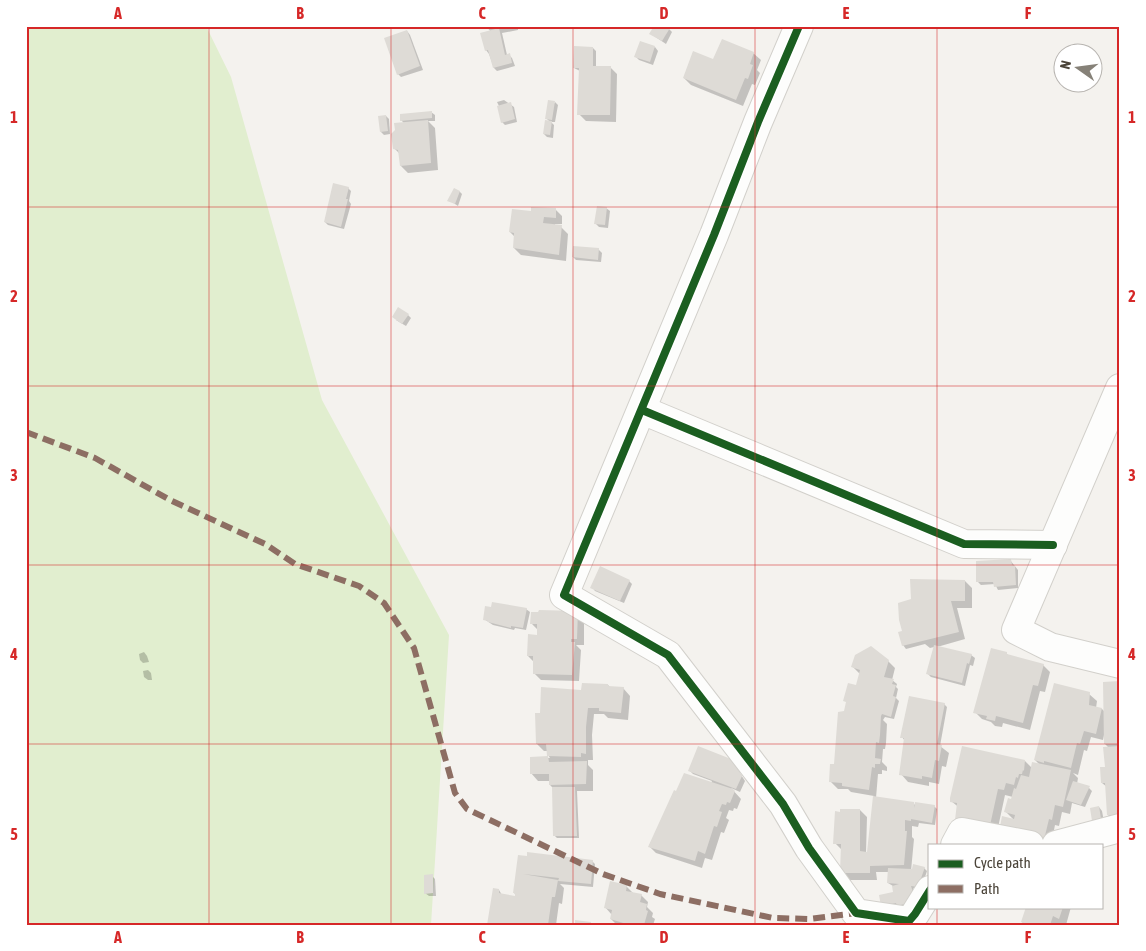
<svg xmlns="http://www.w3.org/2000/svg" width="1146" height="951" viewBox="0 0 1146 951" font-family="'Asap Condensed',sans-serif">
	<rect width="100%" height="100%" fill="#f4f2ee"/>
	<polygon fill="#e1eecf" points="26,26 206,26 231,77 322,400 449,635 431,925 26,925"/>
	<g fill="#0003">
		<polygon points="486,26 518,26 518,30 502,33 507,55 509,55 512,58 515,66 497,71 494,68 489,54 486,50 491,32"/>
		<polygon points="669,29 672,32 666,44 651,34"/>
		<polygon points="407,31 410,35 423,70 401,77 398,74"/>
		<polygon points="655,47 658,51 653,65 639,60 636,57"/>
		<polygon points="593,48 596,51 596,67 610,67 617,74 616,122 586,121 579,114 580,71 574,68"/>
		<polygon points="753,53 761,60 757,70 760,73 755,85 752,84 743,106 691,85 684,78 714,61"/>
		<polygon points="504,100 514,107 517,122 505,125 502,122 499,106 497,102"/>
		<polygon points="555,102 558,105 555,122 551,122 554,125 553,138 547,137 544,134 550,122 546,118"/>
		<polygon points="431,112 435,115 435,121 428,121 435,128 438,170 408,173 401,166 400,154 394,148 404,123 401,120"/>
		<polygon points="386,116 389,119 390,134 384,135 381,132"/>
		<polygon points="348,188 351,191 349,201 351,204 344,229 328,225 325,222"/>
		<polygon points="459,191 462,194 458,206 449,200"/>
		<polygon points="606,208 610,211 608,228 599,227 596,224"/>
		<polygon points="555,209 562,216 562,224 555,224 555,226 561,227 568,234 566,261 521,255 514,248 515,237 510,232 532,213"/>
		<polygon points="598,249 602,253 601,262 576,260 573,257"/>
		<polygon points="408,315 411,318 406,326 396,320"/>
		<polygon points="1010,560 1018,570 1018,588 998,590 995,584 981,585 978,582"/>
		<polygon points="629,581 632,584 624,603 595,591 592,587"/>
		<polygon points="965,581 972,588 972,608 957,608 965,639 937,647 971,655 975,658 973,666 970,665 965,686 931,677 928,674 934,647 930,648 925,644 906,649 903,645"/>
		<polygon points="526,609 530,612 526,630 515,628 514,630 493,625 484,619"/>
		<polygon points="532,614 584,619 584,645 576,645 581,650 579,681 541,680 534,673 534,662 528,656 538,636 538,630 532,624"/>
		<polygon points="144,652 147,656 149,662 143,663 140,660 139,654"/>
		<polygon points="1006,653 1009,656 1043,665 1050,672 1045,692 1040,691 1030,730 1003,723 1002,727 995,726 991,722 982,719 975,712"/>
		<polygon points="888,661 895,668 892,680 897,684 896,687 898,689 896,698 899,701 894,719 885,717 883,720 887,724 886,743 885,749 883,749 882,762 887,767 887,771 882,770 882,774 878,774 876,798 913,803 915,805 934,806 937,809 935,825 919,823 918,827 912,826 912,837 914,839 911,871 924,868 927,871 921,889 913,888 919,904 901,908 885,908 895,893 893,886 888,883 889,872 876,872 877,880 848,880 841,872 842,850 835,843 860,810 867,817 866,853 868,853 874,796 851,792 848,789 838,789 831,782 836,765 845,712 857,686 860,674 853,667"/>
		<polygon points="148,670 151,673 152,680 148,680 144,677 143,671"/>
		<polygon points="1120,682 1120,822 1115,822 1108,815 1107,787 1102,783 1107,768 1109,748 1105,744 1104,735 1103,740 1091,737 1087,751 1084,750 1078,775 1073,773 1078,778 1077,784 1089,788 1092,791 1085,807 1072,803 1070,814 1062,812 1059,826 1055,825 1051,845 1014,820 1006,812 1013,797 1005,795 996,837 951,801 1025,761 1032,768 1040,765 1035,760 1089,694 1097,701 1096,708 1102,709 1105,712"/>
		<polygon points="608,685 610,687 623,688 630,696 628,720 608,718 604,714 594,714 592,735 593,760 588,760 588,765 593,770 593,791 577,791 579,838 557,838 554,835 553,788 550,785 550,781 538,781 531,773 531,758 550,758 548,755 548,751 544,751 537,744 542,714 582,692"/>
		<polygon points="944,704 947,707 940,746 949,753 946,767 942,766 939,784 929,782 929,786 908,782 901,774 905,741 902,737"/>
		<polygon points="734,764 745,781 740,792 731,788 741,799 737,809 734,808 733,811 729,810 726,818 729,820 724,833 721,832 712,860 705,858 702,868 656,853 649,846 677,792 711,783 712,781 693,774 689,770"/>
		<polygon points="1099,807 1102,811 1104,822 1097,823 1093,820"/>
		<polygon points="592,861 595,864 593,887 560,884 564,888 562,904 559,903 556,925 488,925 499,890 502,895 516,897 514,892 518,873"/>
		<polygon points="432,876 435,879 436,896 429,896 425,893"/>
		<polygon points="626,886 634,894 641,895 648,902 647,907 653,913 652,917 655,919 653,925 617,925 611,919 612,915 605,907"/>
		<polygon points="1027,907 1071,907 1066,925 1060,923 1059,925 1025,925 1022,922"/>
	</g>
	<g fill="#dedbd6">
		<polygon points="654,26 667,26 670,28 662,41 649,34"/>
		<polygon points="499,28 505,55 510,53 512,63 493,68 488,50 485,51 480,33"/>
		<polygon points="407,30 420,66 397,75 384,38"/>
		<polygon points="722,39 754,52 750,64 753,65 748,79 745,78 736,100 683,78 693,51 713,59"/>
		<polygon points="640,41 655,46 650,62 634,57"/>
		<polygon points="574,46 593,47 593,66 611,66 610,115 577,115 579,68 573,68"/>
		<polygon points="548,100 555,101 552,120 545,119"/>
		<polygon points="511,102 515,119 501,123 497,106"/>
		<polygon points="432,111 432,118 400,121 400,114"/>
		<polygon points="386,115 388,131 380,132 378,116"/>
		<polygon points="428,120 431,163 400,166 398,150 393,149 391,134 395,130 394,123"/>
		<polygon points="545,120 552,121 550,135 543,134"/>
		<polygon points="333,183 349,187 346,199 348,199 341,227 324,222"/>
		<polygon points="454,188 460,191 455,204 447,201"/>
		<polygon points="597,206 607,207 605,225 594,224"/>
		<polygon points="531,207 556,208 556,218 544,217 543,223 562,225 559,255 513,248 514,233 509,232 512,209 531,211"/>
		<polygon points="573,246 599,248 598,260 572,257"/>
		<polygon points="398,307 409,314 402,324 392,317"/>
		<polygon points="1011,559 1012,565 1015,566 1016,585 994,587 993,582 976,582 976,561"/>
		<polygon points="600,566 630,580 620,601 590,588"/>
		<polygon points="910,579 965,580 965,601 951,601 959,632 902,646 898,632 902,631 899,620 898,603 911,599"/>
		<polygon points="492,602 527,608 523,628 511,626 511,628 488,622 488,621 483,620 485,606 491,607"/>
		<polygon points="539,610 578,611 577,639 571,639 571,642 575,642 572,675 533,674 533,656 527,656 528,634 537,635 537,624 530,624 531,612 538,612"/>
		<polygon points="934,645 972,654 969,664 967,663 962,683 926,674"/>
		<polygon points="871,646 889,660 884,677 894,679 892,684 896,685 893,696 896,697 891,717 882,714 881,716 880,735 879,743 876,742 875,758 881,759 880,764 875,764 875,768 872,767 869,790 842,786 842,783 829,782 830,764 834,764 838,712 844,711 846,702 843,701 848,683 856,685 860,670 851,667 855,655"/>
		<polygon points="991,648 1007,652 1007,654 1044,664 1038,686 1033,685 1023,723 996,716 995,721 986,719 987,716 973,713"/>
		<polygon points="1120,681 1120,742 1117,742 1117,744 1104,744 1103,682"/>
		<polygon points="582,683 608,684 608,686 624,687 621,713 599,711 599,708 588,708 586,727 586,754 581,753 581,757 547,756 546,744 536,744 535,713 540,713 541,687 581,690"/>
		<polygon points="1054,683 1090,692 1089,705 1102,708 1096,734 1084,731 1080,744 1077,743 1071,768 1044,761 1044,763 1034,760"/>
		<polygon points="909,696 945,703 937,744 942,745 939,761 935,760 932,778 922,776 922,779 899,775 904,738 900,738"/>
		<polygon points="698,746 731,759 742,776 736,789 688,771"/>
		<polygon points="962,746 1025,760 1024,771 1023,770 1022,774 1019,774 1018,778 1016,777 1014,785 1006,783 1004,790 998,789 989,830 955,820 957,803 950,802 950,798"/>
		<polygon points="1120,746 1120,815 1107,815 1105,783 1101,783 1100,767 1105,767 1103,747"/>
		<polygon points="548,756 549,762 587,761 586,784 549,785 549,774 530,774 530,757"/>
		<polygon points="1032,762 1071,770 1063,807 1055,805 1052,820 1049,819 1043,844 999,832 1002,816 1014,819 1015,815 1004,812 1008,798 1011,799 1014,788 1016,789 1021,775 1029,777"/>
		<polygon points="684,773 733,789 735,791 730,803 727,802 726,805 722,804 719,811 722,812 717,827 714,826 705,854 698,851 695,861 648,847 674,790 676,791"/>
		<polygon points="1073,781 1090,786 1081,805 1066,800"/>
		<polygon points="552,787 575,787 577,836 553,836"/>
		<polygon points="873,796 914,802 914,808 915,802 935,805 932,823 911,819 911,821 905,820 905,831 907,831 904,865 870,866 870,873 840,873 841,844 833,844 835,811 840,812 840,809 860,809 860,851 867,852"/>
		<polygon points="1099,806 1101,819 1092,821 1090,808"/>
		<polygon points="527,852 593,860 591,884 558,881 559,878 523,874 558,880 555,897 552,897 548,925 487,925 493,888 499,889 499,893 515,896 515,893 513,893 518,855 527,856"/>
		<polygon points="913,864 925,867 918,887 911,886 916,901 897,906 896,903 881,906 879,895 893,892 892,886 899,884 887,883 888,868 912,869"/>
		<polygon points="433,874 433,893 424,894 424,875"/>
		<polygon points="610,881 627,885 626,891 642,894 640,902 647,904 646,910 648,911 644,925 630,925 610,919 612,910 604,908"/>
		<polygon points="1026,907 1063,907 1059,919 1053,916 1050,925 1029,925 1021,922"/>
		<polygon points="575,920 591,922 591,925 575,925"/>
	</g>
	<g fill="none" stroke-linecap="round" stroke-linejoin="round">
		<g stroke="#d2d0cb" stroke-width="30">
			<g id="minor">
				<polyline points="799,26 758,122 714,235 564,595 668,655 783,804 809,848 856,913 909,921 915,914 930,890"/>
				<polyline points="1120,388 1016,630 1050,647 1120,664"/>
				<polyline points="642,410 964,544 1053,545"/>
				<polyline points="955,845 962,832 1030,845"/>
				<polyline points="1056,845 1120,828"/>
			</g>
		</g>
		<use href="#minor" stroke="#fdfdfc" stroke-width="28"/>
		<polyline stroke="#8d6e63" stroke-width="6" stroke-dasharray="12 6" stroke-linecap="butt" points="26,432 95,458 170,500 265,544 295,564 359,586 384,603 414,648 455,793 467,809 603,874 660,894 773,918 809,919 856,913"/>
		<g stroke="#fff" stroke-width="11">
			<g id="cycleway">
				<polyline points="799,26 758,122 714,235 564,595 668,655 783,804 809,848 856,913 909,921 915,914 930,890"/>
				<polyline points="642,410 964,544 1053,545"/>
			</g>
		</g>
		<use href="#cycleway" stroke="#1b5e20" stroke-width="8"/>
	</g>
	<path fill="none" stroke="#d62828" stroke-width="1" stroke-opacity="0.55" d="M209 26V925M391 26V925M573 26V925M755 26V925M937 26V845M26 207H1120M26 386H1120M26 565H1120M26 744H1120M937 907V925"/>
	<rect width="1146" height="951" fill="none" stroke="#ffffff" stroke-width="55"/>
	<rect x="928" y="844" width="175" height="65" fill="#ffffff" stroke="#b7b4b0"/>
	<rect x="938" y="860" width="25" height="8" fill="#1b5e20" stroke="#b7b4b0"/>
	<text x="974" y="868" font-size="15" fill="#4b4439">Cycle path</text>
	<rect x="938" y="885" width="25" height="8" fill="#8d6e63" stroke="#b7b4b0"/>
	<text x="974" y="894" font-size="15" fill="#4b4439">Path</text>
	<g transform="translate(1078 68) rotate(284)"><circle r="24" fill="#ffffff" stroke="#b7b4b0"/>
	<path d="M0-4L9 19L0 12L-9 19Z" fill="#868178"/>
	<text y="-8" font-size="14" font-weight="bold" text-anchor="middle" fill="#4b4439">N</text>
	</g>
	<rect x="28" y="28" width="1090" height="896" fill="none" stroke="#d62828" stroke-width="2"/>
	<g font-size="16" text-anchor="middle" font-weight="bold" fill="#d62828">
		<text x="118" y="19">A</text>
		<text x="300" y="19">B</text>
		<text x="482" y="19">C</text>
		<text x="664" y="19">D</text>
		<text x="846" y="19">E</text>
		<text x="1028" y="19">F</text>
		<text x="14" y="123">1</text>
		<text x="1132" y="123">1</text>
		<text x="14" y="302">2</text>
		<text x="1132" y="302">2</text>
		<text x="14" y="481">3</text>
		<text x="1132" y="481">3</text>
		<text x="14" y="660">4</text>
		<text x="1132" y="660">4</text>
		<text x="14" y="840">5</text>
		<text x="1132" y="840">5</text>
		<text x="118" y="943">A</text>
		<text x="300" y="943">B</text>
		<text x="482" y="943">C</text>
		<text x="664" y="943">D</text>
		<text x="846" y="943">E</text>
		<text x="1028" y="943">F</text>
	</g>
</svg>
